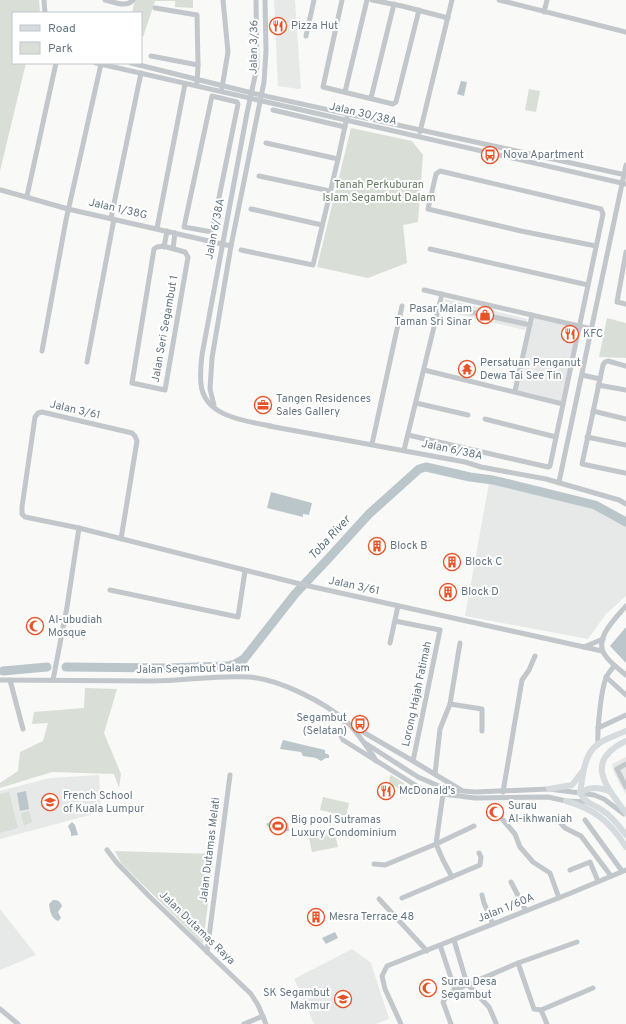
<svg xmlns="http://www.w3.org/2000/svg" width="626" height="1024" viewBox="0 0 626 1024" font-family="Overpass,sans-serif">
	<rect width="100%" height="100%" fill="#f9f9f7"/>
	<g fill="#e7e8e8">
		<polygon points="274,0 295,0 301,88 299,89 278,86"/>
		<polygon points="445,299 527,319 525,330 443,311"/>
		<polygon points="533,317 577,327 562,401 517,390"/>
		<polygon points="489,483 600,509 626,523 626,596 606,614 588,639 465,616"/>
		<polygon points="626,757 626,795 614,773 612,764"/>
		<polygon points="99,775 101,812 0,839 0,791 50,778"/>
		<polygon points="0,909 36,955 0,970"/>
		<polygon points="352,949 371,963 389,1019 376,1024 314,1024 294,979"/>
	</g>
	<g fill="#d9ded6">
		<polygon points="0,0 39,0 40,13 13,13 13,63 26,63 0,171"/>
		<polygon points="135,0 193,0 193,8 175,7 175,1 155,1 143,37 141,36 141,13 132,13"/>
		<polygon points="529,89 540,91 536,112 525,110"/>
		<polygon points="351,128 412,141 423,155 418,222 403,225 407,263 368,278 317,267"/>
		<polygon points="607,318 626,323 626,358 599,357"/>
		<polygon points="85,688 117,689 104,733 121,774 119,788 114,774 52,772 0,788 0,783 18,771 20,752 43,741 48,723 32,724 34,712 84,708"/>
		<polygon points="391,775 404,783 402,789 399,789 389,782 390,776"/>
		<polygon points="9,792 18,828 0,833 0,794"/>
		<polygon points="323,797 349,803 346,816 320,810"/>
		<polygon points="29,811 32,822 24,826 21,813"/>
		<polygon points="335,834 338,847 312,852 309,838"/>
		<polygon points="115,851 214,854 203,944 121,863"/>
	</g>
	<g fill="#bac6ca">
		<polygon points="461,81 467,82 464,96 457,94"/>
		<polygon points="271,492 312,503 309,515 303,514 303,517 267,508"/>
		<polygon points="626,627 626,663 610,646"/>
		<polygon points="283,740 325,750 325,753 329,755 329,758 326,758 321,761 316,758 303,756 301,752 280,749"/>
		<polygon points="26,791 29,809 20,811 17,793"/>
		<polygon points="276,819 285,823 288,823 289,831 273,832 266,824"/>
		<polygon points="72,822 75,825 78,835 71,836 71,833 68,826"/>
		<path d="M53 900C58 900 60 901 62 906L58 912 61 918 58 921C51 918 50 911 49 904Z"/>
		<polygon points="335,932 338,938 326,944 322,938"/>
	</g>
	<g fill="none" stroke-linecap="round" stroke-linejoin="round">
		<g stroke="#bac6ca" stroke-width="9">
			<polyline points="66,667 167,668 227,666 235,664 244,659 295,594 327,560 369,514 419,469 426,467 470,477 493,480 595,505 626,522"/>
			<polyline points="3,671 47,667"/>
		</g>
		<g stroke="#c2c7cb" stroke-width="5">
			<polyline points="44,0 45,13"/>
			<path d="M105 0C114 2 126 8 133 0"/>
			<path d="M256 0 257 67 247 113 202 355C201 364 200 375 201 384 204 417 246 421 271 426"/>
			<polyline points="342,0 323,87 393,104 396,102 419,10"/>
			<polyline points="372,0 402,6 448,18"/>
			<polyline points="499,0 626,32"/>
			<polyline points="155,8 197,15 198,65 197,83"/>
			<polyline points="544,12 547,0"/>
			<polyline points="306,36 314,0"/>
			<polyline points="151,56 198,65"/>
			<polyline points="96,63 626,184"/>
			<polyline points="131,63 252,93 626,175"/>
			<polyline points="222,88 228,52 223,0"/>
			<polyline points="345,92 367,0"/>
			<polygon points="212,96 237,102 238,104 212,232 184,227"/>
			<polyline points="371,98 394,4"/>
			<polyline points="273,110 345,127"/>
			<polyline points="420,132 452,0"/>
			<polyline points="266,143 338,159"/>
			<polyline points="259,176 330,191"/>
			<polyline points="1,190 68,209 231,246"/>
			<polyline points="27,196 56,63"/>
			<polyline points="251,209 322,225"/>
			<polyline points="111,218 141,73"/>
			<polyline points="157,228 185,84"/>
			<polygon points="163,246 185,252 188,257 165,390 132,383 154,249 157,247"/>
			<polyline points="164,247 167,231"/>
			<polyline points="173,248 175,233"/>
			<polyline points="430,249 588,285"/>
			<polyline points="241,250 313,265 338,159 347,117"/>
			<polyline points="626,252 617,302 626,304"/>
			<polyline points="424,290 592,329"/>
			<polyline points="439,305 530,325"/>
			<polyline points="42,351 66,220 101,64"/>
			<polyline points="87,362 114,219"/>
			<polyline points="424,370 563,404"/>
			<polyline points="582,375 600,379"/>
			<polyline points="598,385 626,390"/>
			<polyline points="515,391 532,315"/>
			<polyline points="416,403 468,415"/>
			<polyline points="214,405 210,389 212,358 231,246 264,82 266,51 265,0"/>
			<polyline points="593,411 626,419"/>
			<polyline points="485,419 556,437"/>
			<polyline points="269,426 465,462 481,467 546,479 619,500 626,504"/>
			<polyline points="408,435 548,467 550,466 603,214 601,209 440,171 436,174 428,209 521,231 596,246"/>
			<polyline points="587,437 626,445"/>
			<polyline points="372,444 402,306"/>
			<polyline points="404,450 442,294"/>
			<polyline points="625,473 582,464 603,365 605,362 608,361 626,366"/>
			<polyline points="559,482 626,165"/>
			<polyline points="121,539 137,441 135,436 132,433 42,412 38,413 35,417 22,507 22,514 25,517 79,528 300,584 602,651"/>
			<polyline points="110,590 238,617 245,571"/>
			<path d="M626 606C616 618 593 639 605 655 610 663 619 669 626 675"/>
			<polyline points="395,621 440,630 413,761"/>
			<polyline points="390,643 398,606"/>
			<polyline points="584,647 603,639"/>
			<polyline points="606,677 626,695"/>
			<path d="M0 680C50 680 101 681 151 681 183 681 216 675 248 677 279 679 325 702 348 723 358 733 366 746 374 757L376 761"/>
			<polyline points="10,680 23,729"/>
			<polyline points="53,680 67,607 79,528"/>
			<polyline points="450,704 482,709 482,731"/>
			<polyline points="346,722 340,734 343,740 420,788 443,794 475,798 548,797 566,801 586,802"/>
			<polyline points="351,725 413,761 461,790"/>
			<polyline points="598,728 626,715"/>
			<polyline points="365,743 418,777 448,790 476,792 549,789 580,793 594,795 604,799 624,814"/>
			<path d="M598 745C597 731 601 687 607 676 609 672 612 669 614 666"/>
			<polyline points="626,764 617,769 626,787"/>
			<polyline points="435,774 440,729 450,704 460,643"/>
			<polyline points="503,792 522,680 529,670 535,656"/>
			<polyline points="443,794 436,844 443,860 452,877"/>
			<polyline points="557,819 565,828 581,836 611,876"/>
			<polyline points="503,820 515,834 520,847 533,862 550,873 559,898"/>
			<polyline points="585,820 622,871"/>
			<polyline points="107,850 117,863 150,897 251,994 258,1005 266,1024"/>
			<polyline points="374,864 385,865 436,844 474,826"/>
			<polyline points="570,870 590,862 598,881"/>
			<polyline points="511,882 526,911"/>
			<polyline points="482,895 484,903 493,924"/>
			<polyline points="402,898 480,865 481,857 479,853"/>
			<polyline points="379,899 427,951"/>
			<polyline points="454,940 467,984 489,1007 496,1023"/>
			<polyline points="440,945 455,990"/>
			<polyline points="207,952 230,775"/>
			<polyline points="518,963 534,1009 541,1010 593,988"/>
			<polyline points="0,1009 18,1024"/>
			<polyline points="541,1010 547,1024"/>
			<polyline points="244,1024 263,1016"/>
			<polyline points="401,1024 385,989 382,976 387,966 571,893 626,870"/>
			<polyline points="451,1024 443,1002 448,994 455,990 518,963 577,942"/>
		</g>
		<g stroke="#d6dbde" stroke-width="6">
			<path d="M626 741C584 761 605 785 626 813"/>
			<polyline points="549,789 572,785 582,772"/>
			<path d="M580 793C583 777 583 755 598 744 606 738 617 735 626 731"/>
			<path d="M580 793C589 806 590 802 602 810 612 816 619 826 626 835"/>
			<path d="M580 793C591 786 599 787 611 792"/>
			<path d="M566 801C595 809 610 822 626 847"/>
		</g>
	</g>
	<defs>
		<g id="restaurant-ring" transform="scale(0.9)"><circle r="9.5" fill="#fff" stroke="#e75229" stroke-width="1.5"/><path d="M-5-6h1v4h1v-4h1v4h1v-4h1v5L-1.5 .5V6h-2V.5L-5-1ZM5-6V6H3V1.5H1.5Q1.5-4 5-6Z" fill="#e75229"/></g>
		<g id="bus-ring" transform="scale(0.9)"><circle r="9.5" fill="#fff" stroke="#e75229" stroke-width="1.5"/><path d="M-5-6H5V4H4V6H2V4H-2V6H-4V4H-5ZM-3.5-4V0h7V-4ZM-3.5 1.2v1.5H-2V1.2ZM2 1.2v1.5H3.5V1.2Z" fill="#e75229"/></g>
		<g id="shop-ring" transform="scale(0.9)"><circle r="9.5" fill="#fff" stroke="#e75229" stroke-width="1.5"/><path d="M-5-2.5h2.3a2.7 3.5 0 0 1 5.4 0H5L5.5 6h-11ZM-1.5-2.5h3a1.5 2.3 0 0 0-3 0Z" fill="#e75229"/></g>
		<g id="temple-ring" transform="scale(0.9)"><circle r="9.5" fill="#fff" stroke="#e75229" stroke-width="1.5"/><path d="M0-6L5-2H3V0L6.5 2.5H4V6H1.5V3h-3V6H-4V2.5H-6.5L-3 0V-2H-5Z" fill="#e75229"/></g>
		<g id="office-ring" transform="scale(0.9)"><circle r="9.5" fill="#fff" stroke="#e75229" stroke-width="1.5"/><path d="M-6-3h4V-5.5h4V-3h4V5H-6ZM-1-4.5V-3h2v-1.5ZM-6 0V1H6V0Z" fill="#e75229"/></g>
		<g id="building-ring" transform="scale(0.9)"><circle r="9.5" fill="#fff" stroke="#e75229" stroke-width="1.5"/><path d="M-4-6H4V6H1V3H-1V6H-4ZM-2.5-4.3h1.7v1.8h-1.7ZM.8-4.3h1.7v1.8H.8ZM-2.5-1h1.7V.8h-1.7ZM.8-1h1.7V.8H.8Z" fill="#e75229"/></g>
		<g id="mosque-ring" transform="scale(0.9)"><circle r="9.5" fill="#fff" stroke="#e75229" stroke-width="1.5"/><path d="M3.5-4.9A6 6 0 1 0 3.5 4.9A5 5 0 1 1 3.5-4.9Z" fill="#e75229"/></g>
		<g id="school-ring" transform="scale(0.9)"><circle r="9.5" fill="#fff" stroke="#e75229" stroke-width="1.5"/><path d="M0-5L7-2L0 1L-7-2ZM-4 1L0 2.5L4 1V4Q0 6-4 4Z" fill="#e75229"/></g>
		<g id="stadium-ring" transform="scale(0.9)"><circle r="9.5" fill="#fff" stroke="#e75229" stroke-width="1.5"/><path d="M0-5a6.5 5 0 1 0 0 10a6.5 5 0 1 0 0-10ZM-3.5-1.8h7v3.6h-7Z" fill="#e75229"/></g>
	</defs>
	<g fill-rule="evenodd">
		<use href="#restaurant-ring" x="278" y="26"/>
		<use href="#bus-ring" x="490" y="155"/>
		<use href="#shop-ring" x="485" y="315"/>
		<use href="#restaurant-ring" x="570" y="334"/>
		<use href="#temple-ring" x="467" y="369"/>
		<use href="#office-ring" x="263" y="405"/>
		<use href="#building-ring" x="377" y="546"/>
		<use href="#building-ring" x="452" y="562"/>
		<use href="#building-ring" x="448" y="592"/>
		<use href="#mosque-ring" x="35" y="626"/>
		<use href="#bus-ring" x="360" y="724"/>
		<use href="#restaurant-ring" x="386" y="791"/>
		<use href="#school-ring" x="50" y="802"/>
		<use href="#mosque-ring" x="495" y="812"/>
		<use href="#stadium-ring" x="278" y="826"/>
		<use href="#building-ring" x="316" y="917"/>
		<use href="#mosque-ring" x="428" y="988"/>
		<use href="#school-ring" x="343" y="999"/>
	</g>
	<g text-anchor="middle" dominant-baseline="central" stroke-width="4" stroke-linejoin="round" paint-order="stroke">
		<g font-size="11" fill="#647582" stroke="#fff" text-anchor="start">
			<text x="291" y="26">Pizza Hut</text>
			<text x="503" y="155">Nova Apartment</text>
			<text x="472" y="309" text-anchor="end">Pasar Malam<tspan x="472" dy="13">Taman Sri Sinar</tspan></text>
			<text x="583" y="334">KFC</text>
			<text x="480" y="363">Persatuan Penganut<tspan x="480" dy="13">Dewa Tai See Tin</tspan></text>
			<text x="276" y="399">Tangen Residences<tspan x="276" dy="13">Sales Gallery</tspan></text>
			<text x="390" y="546">Block B</text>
			<text x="465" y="562">Block C</text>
			<text x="461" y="592">Block D</text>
			<text x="48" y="620">Al-ubudiah<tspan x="48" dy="13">Mosque</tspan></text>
			<text x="347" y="718" text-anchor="end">Segambut<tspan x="347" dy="13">(Selatan)</tspan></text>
			<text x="399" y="791">McDonald's</text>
			<text x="63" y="796">French School<tspan x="63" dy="13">of Kuala Lumpur</tspan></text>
			<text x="508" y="806">Surau<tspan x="508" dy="13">Al-ikhwaniah</tspan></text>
			<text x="291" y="820">Big pool Sutramas<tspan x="291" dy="13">Luxury Condominium</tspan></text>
			<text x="329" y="917">Mesra Terrace 48</text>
			<text x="441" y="982">Surau Desa<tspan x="441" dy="13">Segambut</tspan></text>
			<text x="330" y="993" text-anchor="end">SK Segambut<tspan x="330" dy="13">Makmur</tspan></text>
		</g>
		<g font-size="11" fill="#647582" stroke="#fff">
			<text transform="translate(254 47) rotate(-89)">Jalan 3/36</text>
			<text transform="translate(363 114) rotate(13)">Jalan 30/38A</text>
			<text transform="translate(118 209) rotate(13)">Jalan 1/38G</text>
			<text transform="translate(215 229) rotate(-79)">Jalan 6/38A</text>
			<text transform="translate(165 329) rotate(-80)">Jalan Seri Segambut 1</text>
			<text transform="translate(75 410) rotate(13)">Jalan 3/61</text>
			<text transform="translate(452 450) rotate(12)">Jalan 6/38A</text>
			<text transform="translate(354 586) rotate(12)">Jalan 3/61</text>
			<text transform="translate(193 669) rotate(-1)">Jalan Segambut Dalam</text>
			<text transform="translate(417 694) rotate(-78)">Lorong Hajah Fatimah</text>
			<text transform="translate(210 850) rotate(-83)">Jalan Dutamas Melati</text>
			<text transform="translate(506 908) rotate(-22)">Jalan 1/60A</text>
			<text transform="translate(197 928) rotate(44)">Jalan Dutamas Raya</text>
		</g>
		<g font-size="11" fill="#677a63" stroke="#fff">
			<text x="379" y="185">Tanah Perkuburan<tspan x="379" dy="13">Islam Segambut Dalam</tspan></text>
		</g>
		<g font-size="12" font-style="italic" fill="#5e757c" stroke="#fff">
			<text transform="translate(330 538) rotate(-47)">Toba River</text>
		</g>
	</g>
	<rect x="12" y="12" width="130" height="52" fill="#ffffff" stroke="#c1c8cd"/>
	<rect x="20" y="25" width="20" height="6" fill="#d6dbde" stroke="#c1c8cd"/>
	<text x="48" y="32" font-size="12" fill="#647582">Road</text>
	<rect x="20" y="42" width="20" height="12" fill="#d9ded6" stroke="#c1c8cd"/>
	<text x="48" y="52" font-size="12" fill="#647582">Park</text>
</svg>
